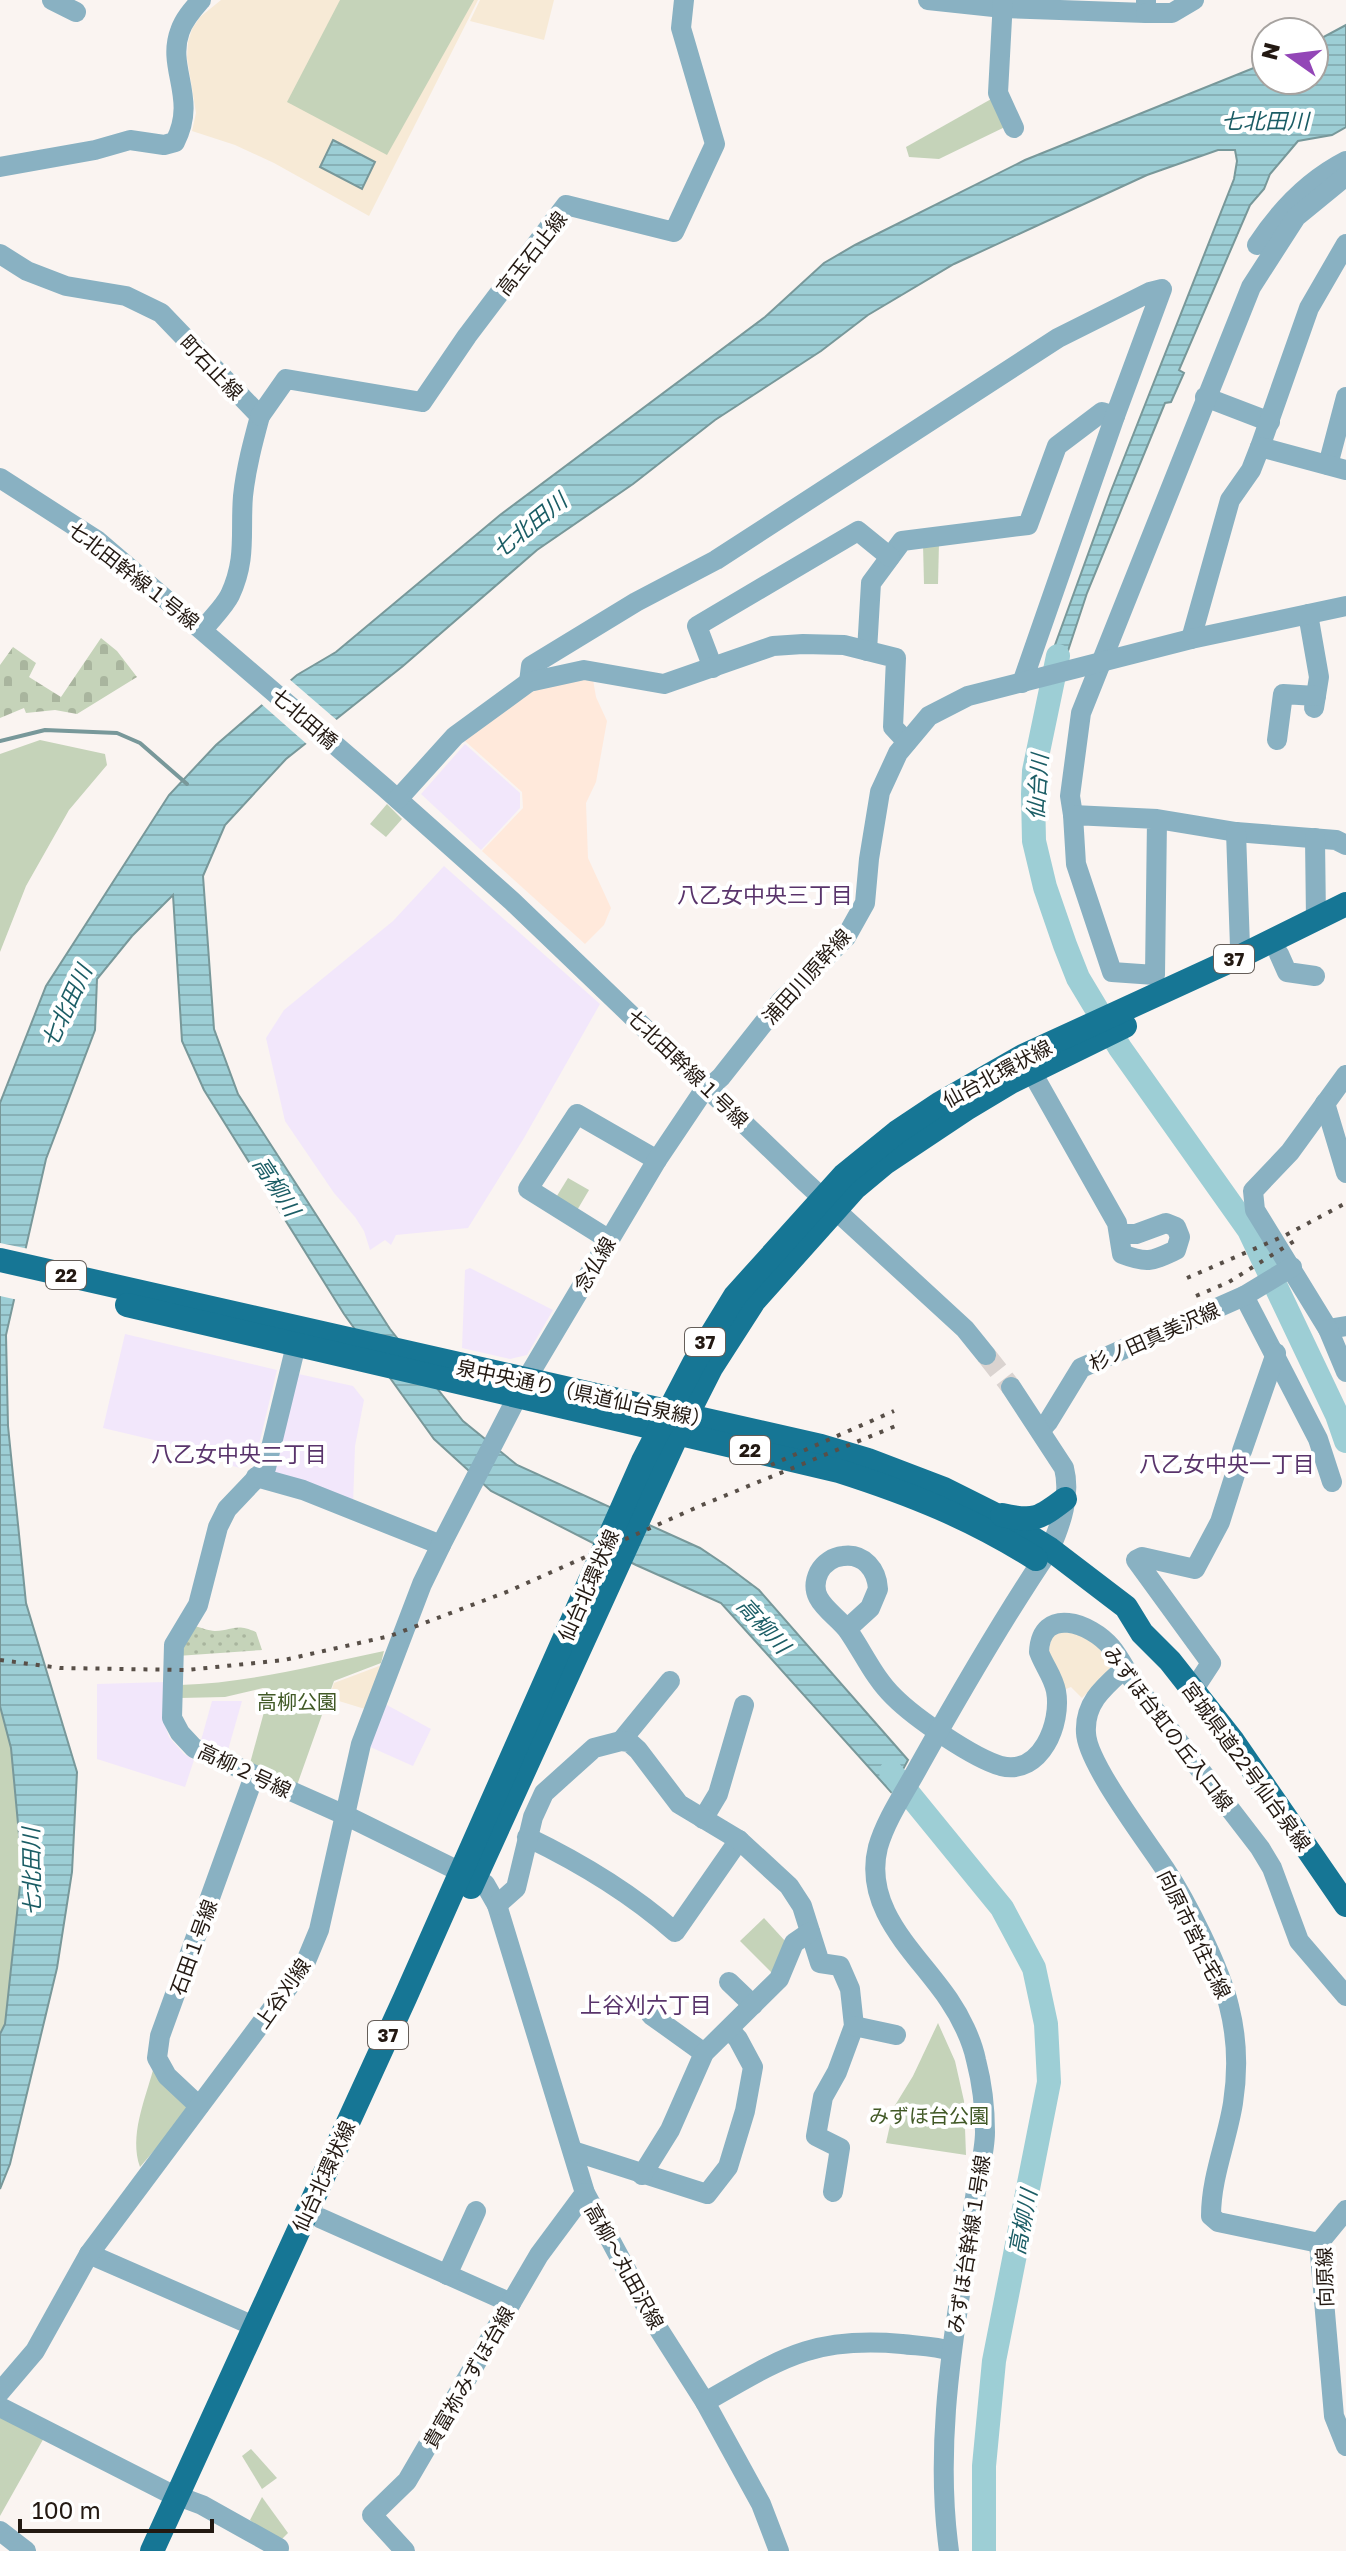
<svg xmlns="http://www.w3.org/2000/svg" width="1346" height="2551" viewBox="0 0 1346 2551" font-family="'Golos Text','Noto Sans JP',sans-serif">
	<defs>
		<pattern id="cemetery-stones" width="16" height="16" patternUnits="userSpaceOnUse" patternTransform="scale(2)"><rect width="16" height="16" fill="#c5d3b9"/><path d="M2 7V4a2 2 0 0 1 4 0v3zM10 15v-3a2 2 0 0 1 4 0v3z" fill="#a9b59e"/></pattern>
		<pattern id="garden-dots" width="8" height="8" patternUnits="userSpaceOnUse" patternTransform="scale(2)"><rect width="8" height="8" fill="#c5d3b9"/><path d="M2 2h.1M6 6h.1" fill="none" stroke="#a9b59e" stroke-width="1.8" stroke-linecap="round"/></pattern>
		<pattern id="water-rules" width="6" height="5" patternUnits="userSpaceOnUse" patternTransform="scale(2)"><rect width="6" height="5" fill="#9dced5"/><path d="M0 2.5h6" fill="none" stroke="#87b0b6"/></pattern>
	</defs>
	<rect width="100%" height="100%" fill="#faf4f1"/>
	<g fill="#f2e7fb">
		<polygon points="465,744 520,793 520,808 481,850 421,794"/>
		<polygon points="444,866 600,1004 524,1138 468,1228 396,1235 391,1245 385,1240 370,1250 364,1231 355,1217 334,1193 285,1121 266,1038 284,1010 393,921"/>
		<polygon points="470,1268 553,1310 527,1355 510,1359 462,1348 465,1270"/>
		<polygon points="125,1334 277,1370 255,1461 243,1458 240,1468 229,1465 230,1458 103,1428"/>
		<polygon points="294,1373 353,1386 364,1400 355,1446 353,1505 269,1477"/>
		<polygon points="165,1682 164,1722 169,1737 184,1754 194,1760 185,1787 97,1759 97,1684"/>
		<polygon points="212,1701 242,1701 226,1757 200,1744"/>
		<polygon points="385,1704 431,1729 413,1766 368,1746"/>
	</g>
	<polygon fill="#ffe9db" points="592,674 596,697 607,721 596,782 586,803 588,858 611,908 604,925 585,944 482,851 523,808 522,792 465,741 505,706 541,687"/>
	<g fill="#f7ead6">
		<polygon points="221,0 478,0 369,216 274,163 235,145 192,131 196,113 187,58 188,42 192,29 200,17"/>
		<polygon points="480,0 554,0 544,40 470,21"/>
		<polygon points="1062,1630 1080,1630 1111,1659 1111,1669 1082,1698 1071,1687 1061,1691 1047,1659 1052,1636"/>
		<polygon points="382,1665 365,1709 329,1698 334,1683"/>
	</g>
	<g fill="#c5d3b9">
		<polygon points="340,0 474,0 387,155 287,102"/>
		<polygon points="993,98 1007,126 939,159 909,157 906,147"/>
		<polygon points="939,543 938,584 924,584 923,544"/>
		<polygon points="40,740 105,754 107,765 69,810 26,886 0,952 0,754"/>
		<polygon points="387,804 402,819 386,837 370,824"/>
		<polygon points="568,1178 589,1190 576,1212 555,1199"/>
		<path d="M384 1651 381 1663 334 1681 296 1788 249 1767 270 1690 263 1688 225 1697 180 1698V1685C249 1683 316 1665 384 1651Z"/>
		<polygon points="0,1706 11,1748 22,1867 5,2024 0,2034"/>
		<polygon points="764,1918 786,1942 772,1973 740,1941"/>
		<polygon points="938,2023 955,2061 964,2101 966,2155 886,2143 894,2107 913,2076"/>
		<path d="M153 2070 186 2100 188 2111 140 2167C129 2136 145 2100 153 2070Z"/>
		<polygon points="0,2408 45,2436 0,2516"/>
		<polygon points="251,2449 277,2478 262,2489 242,2456"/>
		<polygon points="262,2497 288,2533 278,2543 250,2520"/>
	</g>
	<polygon fill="url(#cemetery-stones)" points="101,638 117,651 137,677 77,714 55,710 26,713 24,708 0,718 0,665 13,647 36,663 29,677 61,697"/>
	<path fill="url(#garden-dots)" d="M194 1626C200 1627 209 1631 215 1631 234 1630 236 1623 256 1632L262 1650 177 1656Z"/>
	<g fill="url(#water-rules)" stroke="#78989a" stroke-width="2">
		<polygon points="1346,25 1346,127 1332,135 1298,141 1270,174 1264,189 1250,205 1179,370 1184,373 1171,402 1165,403 1087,593 1064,663 1047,667 1111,491 1234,179 1237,161 1235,150 1218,150 1147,175 954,264 868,315 821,351 715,420 633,484 537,550 403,666 286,759 225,825 203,876 214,1029 238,1094 390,1329 463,1421 517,1465 700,1548 727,1566 759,1590 908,1760 891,1792 721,1603 636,1565 491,1491 434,1439 344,1314 204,1090 182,1041 173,895 132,936 97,979 95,1030 46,1159 6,1335 8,1426 26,1603 77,1772 72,1872 57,1968 10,2164 0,2189 0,2034 5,2024 22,1867 11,1748 0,1706 0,1103 46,986 169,795 216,745 297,675 336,652 500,515 765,317 824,263 855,245 1025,160 1266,63 1266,80 1314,80 1314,42"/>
		<polygon points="333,140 375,162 362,189 320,167"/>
	</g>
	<g fill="#faf4f1">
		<polygon points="288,678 339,722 309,746 259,702"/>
		<polygon points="0,1243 29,1249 18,1300 0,1296"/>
	</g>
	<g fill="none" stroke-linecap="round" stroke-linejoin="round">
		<polyline stroke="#78989a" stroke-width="4" points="0,741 45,730 117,733 140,743 187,784"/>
		<g stroke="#9dced5" stroke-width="24">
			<polyline points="1058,656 1034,771 1033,794 1034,841 1045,887 1065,945 1078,978 1120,1048 1249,1230 1337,1415 1346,1441"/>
			<polyline points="891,1772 1002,1908 1034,1968 1046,2024 1049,2082 994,2361 984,2466 984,2551"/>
		</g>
		<polyline stroke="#dad3d0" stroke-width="20" stroke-dasharray="20 10" stroke-linecap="butt" points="986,1355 1011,1387"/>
		<g stroke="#89b1c2" stroke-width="20">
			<polyline points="52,0 76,12"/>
			<polyline points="928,0 1003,8 1146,13 1146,0"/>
			<polyline points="1003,0 998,93 1014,128"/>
			<polyline points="1146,13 1172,13 1194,0"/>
			<path d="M0 167 95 150 130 140 164 145 175 142C198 98 166 68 180 31 184 19 193 9 201 0"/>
			<path d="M1257 245C1280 210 1309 180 1346 161"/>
			<path d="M0 254 27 271 66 286 126 296 161 313 260 416C253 442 246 468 243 496 240 532 247 559 230 595 224 607 211 619 203 630"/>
			<polyline points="1205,397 1270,422"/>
			<polyline points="260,416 286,379 422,402 467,336 566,205 674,232 715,144 681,28 684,0"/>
			<polyline points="1260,447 1309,308 1346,244"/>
			<polyline points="1328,465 1346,397"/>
			<polyline points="0,478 98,541 384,787 512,901 804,1181 965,1329 986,1355"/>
			<polyline points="1308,614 1319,677 1314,708"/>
			<polyline points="1191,639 1230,500 1251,470 1260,447 1346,470"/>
			<polyline points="867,651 871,583 902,541 1028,525 1057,446 1102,412 1115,416"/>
			<polyline points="713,668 697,626 858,531 890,557"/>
			<polyline points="529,682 531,666 636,602 716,560 1058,338 1150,292 1162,289 1115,416 1022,683"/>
			<polyline points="1277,740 1283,694 1316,696"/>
			<polyline points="398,799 455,736 529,682 584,670 664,684 773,646 803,644 844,645 896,658 893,727 907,742"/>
			<polyline points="1073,815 1070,796 1081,713 1251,287 1296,217 1346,176"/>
			<polyline points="1157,819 1155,975 1112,972 1076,864 1073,815 1157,819 1236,832 1336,840 1346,845"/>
			<polyline points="1236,832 1240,947 1243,955"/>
			<polyline points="1315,838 1316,920"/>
			<polyline points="1279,954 1287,972 1315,976"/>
			<path d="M1025 1060 1117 1223 1122 1254C1148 1264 1152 1261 1176 1250L1180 1237 1176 1227 1166 1223 1136 1234H1120"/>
			<polyline points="1346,1075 1290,1152 1253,1191 1255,1210 1328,1329 1346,1326"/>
			<polyline points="1325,1103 1346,1173"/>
			<polyline points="608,1239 528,1189 577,1114 657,1160"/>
			<polyline points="1244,1296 1318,1439 1332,1482"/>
			<polyline points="1328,1329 1346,1372"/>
			<polyline points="296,1345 266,1468 227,1509 218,1527 198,1605 174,1645 172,1718 180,1733 194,1748 347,1816 485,1884 497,1905 585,2193 656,2325 705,2402 761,2504 779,2551"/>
			<polyline points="1041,1430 1048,1422 1081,1368 1244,1296 1292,1267"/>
			<polyline points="1242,1451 1276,1353"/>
			<polyline points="256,1477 303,1490 441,1545"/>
			<path d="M847 1629 870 1608 878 1589C877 1570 864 1553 843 1556 833 1557 824 1563 819 1572 805 1601 836 1613 849 1632 864 1654 875 1679 894 1697 915 1718 973 1758 1001 1766 1041 1776 1062 1723 1056 1691 1053 1676 1044 1666 1039 1652 1041 1605 1091 1623 1111 1647 1121 1659 1128 1675 1138 1688 1178 1741 1219 1795 1260 1848L1272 1868 1299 1941 1346 1996"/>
			<path d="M1124 1669C1104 1687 1084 1703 1086 1733 1087 1763 1146 1840 1165 1869 1187 1902 1220 1968 1229 2006 1237 2037 1238 2071 1233 2103 1227 2141 1211 2177 1211 2216L1218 2222 1319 2243"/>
			<polyline points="1194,1689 1211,1663 1136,1560 1142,1557 1195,1569 1220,1522 1237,1468"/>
			<polyline points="621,1741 670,1681"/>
			<polyline points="703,1819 718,1794 744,1705"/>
			<path d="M527 1837C579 1862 632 1894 675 1932L739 1840"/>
			<polyline points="497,1905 516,1888 533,1817 544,1793 594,1748 621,1741 629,1742 638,1750 679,1804 739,1840 789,1886 802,1906 820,1963 840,1966 850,1989 854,2026 837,2072 823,2097 816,2136 840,2148 833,2192"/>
			<polyline points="729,1982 753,2005"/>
			<polyline points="651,2015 704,2053"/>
			<polyline points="854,2026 896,2035"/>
			<polyline points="199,2106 167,2076 157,2058 160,2036 254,1776"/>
			<polyline points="573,2151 707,2194 728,2167 745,2111 753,2067 738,2039 729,2029"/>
			<polyline points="642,2175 670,2130 704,2053 779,1979 794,1943 810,1932"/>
			<polyline points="1346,2210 1319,2243 1334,2416 1346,2446"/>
			<polyline points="320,2218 511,2303"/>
			<polyline points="89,2254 254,2326"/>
			<polyline points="447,2275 476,2211"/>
			<polyline points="0,2392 35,2351 89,2254 304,1966 319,1930 361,1744 422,1584 441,1545 526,1380 657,1160 700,1096 721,1077 781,1001 846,937 865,903 869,859 880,792 898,753 929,716 968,696 1191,639 1346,606"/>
			<path d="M705 2402C781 2359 811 2336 902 2344 918 2346 935 2346 951 2351"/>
			<polyline points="0,2407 167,2492 202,2505 279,2548 278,2551"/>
			<polyline points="0,2531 26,2551"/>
			<polyline points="405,2551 372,2515 407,2481 539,2255 585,2193"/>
			<path d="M949 2551C936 2457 949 2362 964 2269 969 2239 973 2209 978 2179 981 2164 985 2147 985 2132 985 2108 982 2083 976 2060 972 2040 960 2016 949 2000 918 1954 862 1910 878 1847 886 1819 905 1792 919 1766 960 1693 1003 1618 1050 1549 1061 1524 1071 1495 1064 1468L1011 1387"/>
		</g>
		<g stroke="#167695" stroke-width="24">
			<polyline points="0,1260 821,1446 868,1460 944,1489 992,1513 1050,1549 1126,1607 1142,1633 1170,1661 1233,1741 1346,1905"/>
			<path d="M127 1305 839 1471C911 1494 971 1518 1036 1559"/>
			<path d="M1002 1515C1034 1522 1039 1519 1065 1499"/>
			<polyline points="471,1887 678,1433 711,1368 754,1301 855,1188 885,1163 966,1109 1011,1082 1125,1026"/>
			<polyline points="152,2551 405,1998 643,1461 694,1363 735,1296 844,1175 897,1132 939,1104 1023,1056 1243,955 1346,904"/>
		</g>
		<g stroke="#584f48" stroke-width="4" stroke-dasharray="4 8" stroke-linecap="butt">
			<polyline points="1187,1278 1284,1236 1346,1203"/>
			<polyline points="1196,1296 1229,1282 1296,1240"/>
			<polyline points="771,1465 894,1411"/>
			<polyline points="0,1660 60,1668 187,1670 284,1660 390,1636 509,1591 702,1505 898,1425"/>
		</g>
	</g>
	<g text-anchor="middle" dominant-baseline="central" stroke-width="8" stroke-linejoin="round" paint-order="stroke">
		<g fill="#fff" stroke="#655e59" stroke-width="2">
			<rect x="1214" y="945" width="40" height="28" rx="6"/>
			<rect x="46" y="1261" width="40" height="28" rx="6"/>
			<rect x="685" y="1328" width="40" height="28" rx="6"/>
			<rect x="730" y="1436" width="40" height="28" rx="6"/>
			<rect x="368" y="2021" width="40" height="28" rx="6"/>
		</g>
		<g font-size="18" font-weight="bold" fill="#231912">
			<text x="1234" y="959">37</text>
			<text x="66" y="1275">22</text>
			<text x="705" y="1342">37</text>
			<text x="750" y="1450">22</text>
			<text x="388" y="2035">37</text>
		</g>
		<g font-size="20" fill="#231912" stroke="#fff">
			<text transform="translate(531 253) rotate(-52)">高玉石止線</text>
			<text transform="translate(212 367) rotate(46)">町石止線</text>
			<text transform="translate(134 575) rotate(38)">七北田幹線１号線</text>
			<text transform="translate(305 718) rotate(41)">七北田橋</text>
			<text transform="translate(806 976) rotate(-48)">浦田川原幹線</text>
			<text transform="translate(688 1068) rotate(44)">七北田幹線１号線</text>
			<text transform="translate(997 1073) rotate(-28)">仙台北環状線</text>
			<text transform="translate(594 1264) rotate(-59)">念仏線</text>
			<text transform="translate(1154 1336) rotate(-24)">杉ノ田真美沢線</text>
			<text transform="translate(584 1393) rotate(12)">泉中央通り（県道仙台泉線）</text>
			<text transform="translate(588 1585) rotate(-66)">仙台北環状線</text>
			<text transform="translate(1169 1728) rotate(53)">みずほ台虹の丘入口線</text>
			<text transform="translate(1247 1766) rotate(54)">宮城県道22号仙台泉線</text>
			<text transform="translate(245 1770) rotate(25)">高柳２号線</text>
			<text transform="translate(1195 1934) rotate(64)">向原市営住宅線</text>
			<text transform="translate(193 1947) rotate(-70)">石田１号線</text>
			<text transform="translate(282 1993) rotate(-55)">上谷刈線</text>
			<text transform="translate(323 2176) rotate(-65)">仙台北環状線</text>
			<text transform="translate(968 2244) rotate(-81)">みずほ台幹線１号線</text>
			<text transform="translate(625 2266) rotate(61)">高柳～丸田沢線</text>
			<text transform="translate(1324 2277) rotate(-92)">向原線</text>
			<text transform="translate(468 2377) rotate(-60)">貴富祢みずほ台線</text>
		</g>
		<g font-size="20" fill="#415926" stroke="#fff">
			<text x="297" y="1701">高柳公園</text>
			<text x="929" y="2115">みずほ台公園</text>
		</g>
		<g font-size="22" font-style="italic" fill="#1b5d65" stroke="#fff">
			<text x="1265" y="120">七北田川</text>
			<text transform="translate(529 525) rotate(-39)">七北田川</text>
			<text transform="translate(1037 787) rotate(-86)">仙台川</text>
			<text transform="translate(66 1006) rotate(-65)">七北田川</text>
			<text transform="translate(277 1186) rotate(57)">高柳川</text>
			<text transform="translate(764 1625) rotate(48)">高柳川</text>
			<text transform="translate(31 1872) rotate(-91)">七北田川</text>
			<text transform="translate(1022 2222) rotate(-79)">高柳川</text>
		</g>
		<g font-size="22" fill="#59346b" stroke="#fff">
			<text x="765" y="894">八乙女中央三丁目</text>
			<text x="239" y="1453">八乙女中央二丁目</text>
			<text x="1227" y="1463">八乙女中央一丁目</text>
			<text x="646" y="2004">上谷刈六丁目</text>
		</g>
	</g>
	<g transform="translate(1290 56) rotate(284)"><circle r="38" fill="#ffffff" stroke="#a7a3a0" stroke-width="2"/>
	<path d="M0-6L14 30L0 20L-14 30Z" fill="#9346b7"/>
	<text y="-12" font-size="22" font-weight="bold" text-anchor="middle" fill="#231912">N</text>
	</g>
	<path d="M20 2519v12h192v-12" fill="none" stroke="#231912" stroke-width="4"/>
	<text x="32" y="2519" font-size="24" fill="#231912" stroke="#ffffff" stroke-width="6" paint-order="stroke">100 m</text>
</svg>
